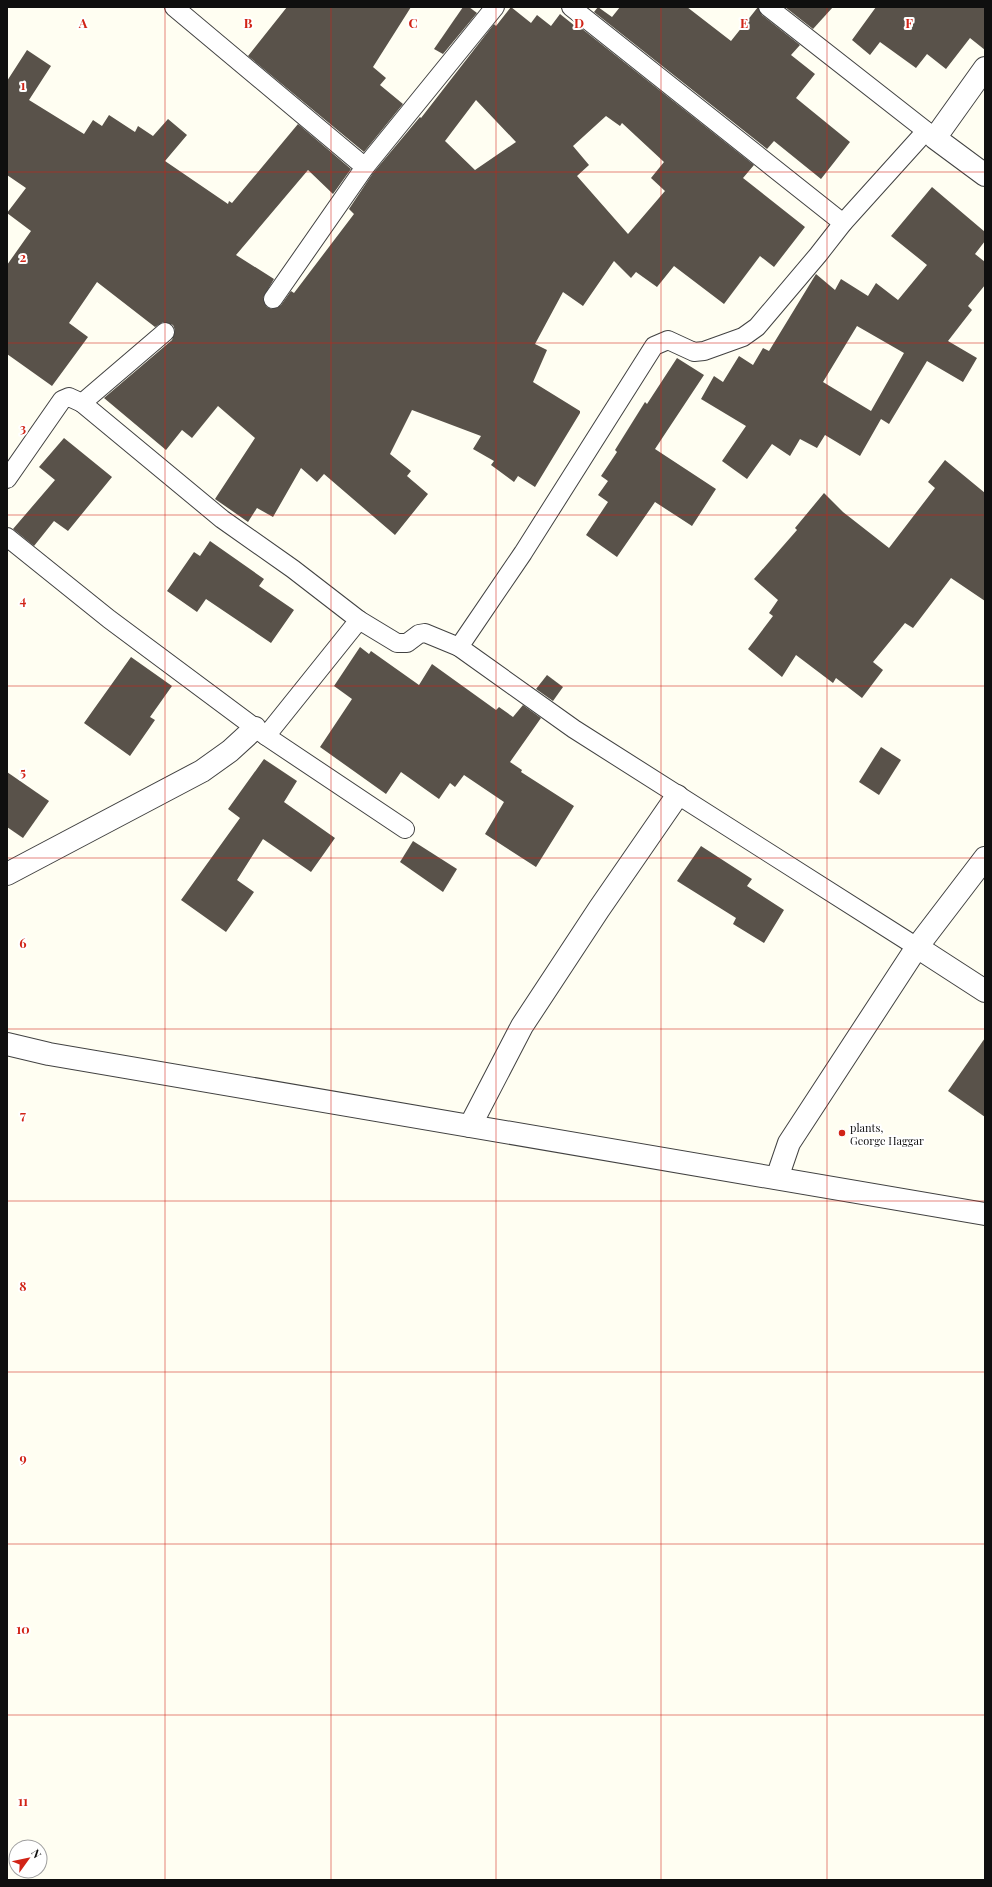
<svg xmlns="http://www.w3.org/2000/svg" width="992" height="1887" viewBox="0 0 992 1887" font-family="'Playfair Display',serif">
	<rect width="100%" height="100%" fill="#fffef2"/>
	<g fill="#59524a" fill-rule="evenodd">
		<polygon points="287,7 411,7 373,67 386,78 380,85 403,104 364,152 248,56"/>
		<polygon points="463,7 469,7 477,13 443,54 434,49"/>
		<path d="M511 7 531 23 537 15 551 26 560 14 580 30 581 28 754 165 743 178 805 227 774 267 760 256 724 304 674 266 657 287 636 272 631 278 614 261 583 306 563 292 535 344 547 350 533 382 580 411V413L535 487 518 476 514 482 491 465 494 461 473 449 481 436 412 410 390 454 411 471 407 476 428 494 395 535 324 474 317 482 301 468 273 517 257 508 248 522 215 499 255 438 218 406 192 438 182 430 166 450 104 398 172 340 175 330 173 325 163 322 155 327 97 282 69 323 88 337 52 386 7 354V265L31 231 7 213 26 188 7 175V81L27 50 51 66 29 100 84 134 93 120 102 126 109 115 135 132 138 126 153 136 168 119 187 135 165 161 228 204 229 201 232 203 298 124 351 169 333 194 308 170 236 255 274 279 263 298 267 307 272 309 281 305 291 291 294 293 354 214 349 209 373 173 420 117 421 118 494 24 496 26ZM476 100 516 142 475 170 445 141ZM606 116 620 126 622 123 664 162 651 178 665 191 628 234 577 176 589 165 573 146Z"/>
		<polygon points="598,7 612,17 620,7 687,7 731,41 758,7 762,15 800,45 791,55 815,74 796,98 850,142 821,179 774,141 767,149 594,12"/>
		<polygon points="785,7 833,7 813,29"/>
		<polygon points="876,7 985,7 985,50 970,38 946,69 927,54 916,68 880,42 870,55 852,40"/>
		<path d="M932 187 985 232V241L975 254 985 262V285L968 306 972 310 948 341 977 358 963 382 927 361 889 424 881 419 860 456 825 435 817 448 800 439 790 456 772 444 747 479 722 461 746 426 701 399 714 376 723 382 739 356 753 365 763 348 769 351 816 274 835 290 841 279 868 296 876 283 898 300 927 265 891 236ZM857 326 904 353 871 411 823 382Z"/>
		<polygon points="677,358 704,375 655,449 716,489 692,526 655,502 617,557 586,535 608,502 598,495 608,481 601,476 617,452 615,450 645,402 647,404"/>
		<polygon points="64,438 112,477 68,531 54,521 34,546 13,529 55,480 39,467"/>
		<polygon points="945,460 985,493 985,601 951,578 913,628 905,623 873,662 883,670 862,698 836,678 833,683 796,655 782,677 748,649 773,616 769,613 778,600 754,579 797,530 795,528 824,493 843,512 889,548 935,488 928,482"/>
		<polygon points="210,541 264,579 259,586 294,610 271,643 206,599 197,612 167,591 194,552 200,556"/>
		<polygon points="360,647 369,654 371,651 419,685 432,664 496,710 499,707 513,717 523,705 541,718 510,762 522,770 521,772 574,806 536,867 485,834 504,802 464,775 455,787 450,783 439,799 401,772 386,794 320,747 352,699 334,686"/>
		<polygon points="131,657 172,686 150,717 155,720 130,756 84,723"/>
		<polygon points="547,675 563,687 553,701 536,689"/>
		<polygon points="881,747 901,760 879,795 859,782"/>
		<polygon points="264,759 297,781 284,802 335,838 311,872 263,839 237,880 254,892 226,932 181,900 240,818 228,809"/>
		<polygon points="7,772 49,801 23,838 7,827"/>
		<polygon points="413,841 457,869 443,892 400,862"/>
		<polygon points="701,846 752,879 747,886 784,910 764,943 733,924 736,918 677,881"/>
		<polygon points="985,1038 985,1117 948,1091"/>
	</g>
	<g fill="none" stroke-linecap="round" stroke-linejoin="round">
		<g stroke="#424242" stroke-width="20">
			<g id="lane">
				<polyline points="174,7 365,167 495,7"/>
				<polyline points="571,7 843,223"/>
				<polyline points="768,7 934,137"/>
				<polyline points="273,299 365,167"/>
				<polyline points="165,332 82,403 222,519 293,569 359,620"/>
				<polyline points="7,479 62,400 69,397 82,403"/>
				<polyline points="7,537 109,619 266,736 405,829"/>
				<polyline points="459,647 523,553 654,346 668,340 694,352 704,351 743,337 757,327 818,255 843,223 926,131"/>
				<polyline points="266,736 359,620 397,643 407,643 419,634 425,633 459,647 574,729 917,947"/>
			</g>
		</g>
		<g stroke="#424242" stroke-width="24">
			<g id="street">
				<polyline points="985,68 935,138 985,175"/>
				<polyline points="7,874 202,771 230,751 255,728"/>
				<polyline points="917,947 985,991"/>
				<polyline points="7,1044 49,1054 985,1214"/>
				<polyline points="470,1126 522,1026 599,909 677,796"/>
				<polyline points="777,1178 789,1143 917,947 985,858"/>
			</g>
		</g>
		<use href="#lane" stroke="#fff" stroke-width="18"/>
		<use href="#street" stroke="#fff" stroke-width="22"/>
	</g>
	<path fill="none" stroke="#d12316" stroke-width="1" stroke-opacity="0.55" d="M165 7V1880M331 7V1880M496 7V1880M661 7V1880M827 7V1880M7 172H985M7 343H985M7 515H985M7 686H985M7 858H985M7 1029H985M7 1201H985M7 1372H985M7 1544H985M7 1715H985"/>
	<circle fill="#d12316" stroke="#fff" stroke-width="1.5" cx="842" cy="1133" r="4"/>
	<g text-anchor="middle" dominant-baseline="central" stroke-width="4" stroke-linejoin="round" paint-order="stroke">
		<g font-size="11" fill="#0f0f0f" stroke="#fff" text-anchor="start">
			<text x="850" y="1127">plants,<tspan x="850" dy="13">George Haggar</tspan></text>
		</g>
	</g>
	<g font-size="13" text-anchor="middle" font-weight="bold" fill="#d12316" stroke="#fff" stroke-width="4" stroke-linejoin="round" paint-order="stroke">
		<text x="83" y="28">A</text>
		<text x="248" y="28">B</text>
		<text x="413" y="28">C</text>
		<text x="579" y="28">D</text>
		<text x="744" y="28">E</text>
		<text x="909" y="28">F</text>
		<text x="23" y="90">1</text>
		<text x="23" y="262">2</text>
		<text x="23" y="433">3</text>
		<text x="23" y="605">4</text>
		<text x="23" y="777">5</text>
		<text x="23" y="948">6</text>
		<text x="23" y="1120">7</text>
		<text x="23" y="1291">8</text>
		<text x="23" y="1463">9</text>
		<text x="23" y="1634">10</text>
		<text x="23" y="1806">11</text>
	</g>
	<rect width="992" height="1887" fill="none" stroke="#0f0f0f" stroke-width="16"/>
	<g transform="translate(28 1859) rotate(57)"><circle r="19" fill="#ffffff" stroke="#9f9f9f"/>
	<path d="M0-3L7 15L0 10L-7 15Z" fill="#d12316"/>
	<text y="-6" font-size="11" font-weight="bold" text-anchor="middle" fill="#0f0f0f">N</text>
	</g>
</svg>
